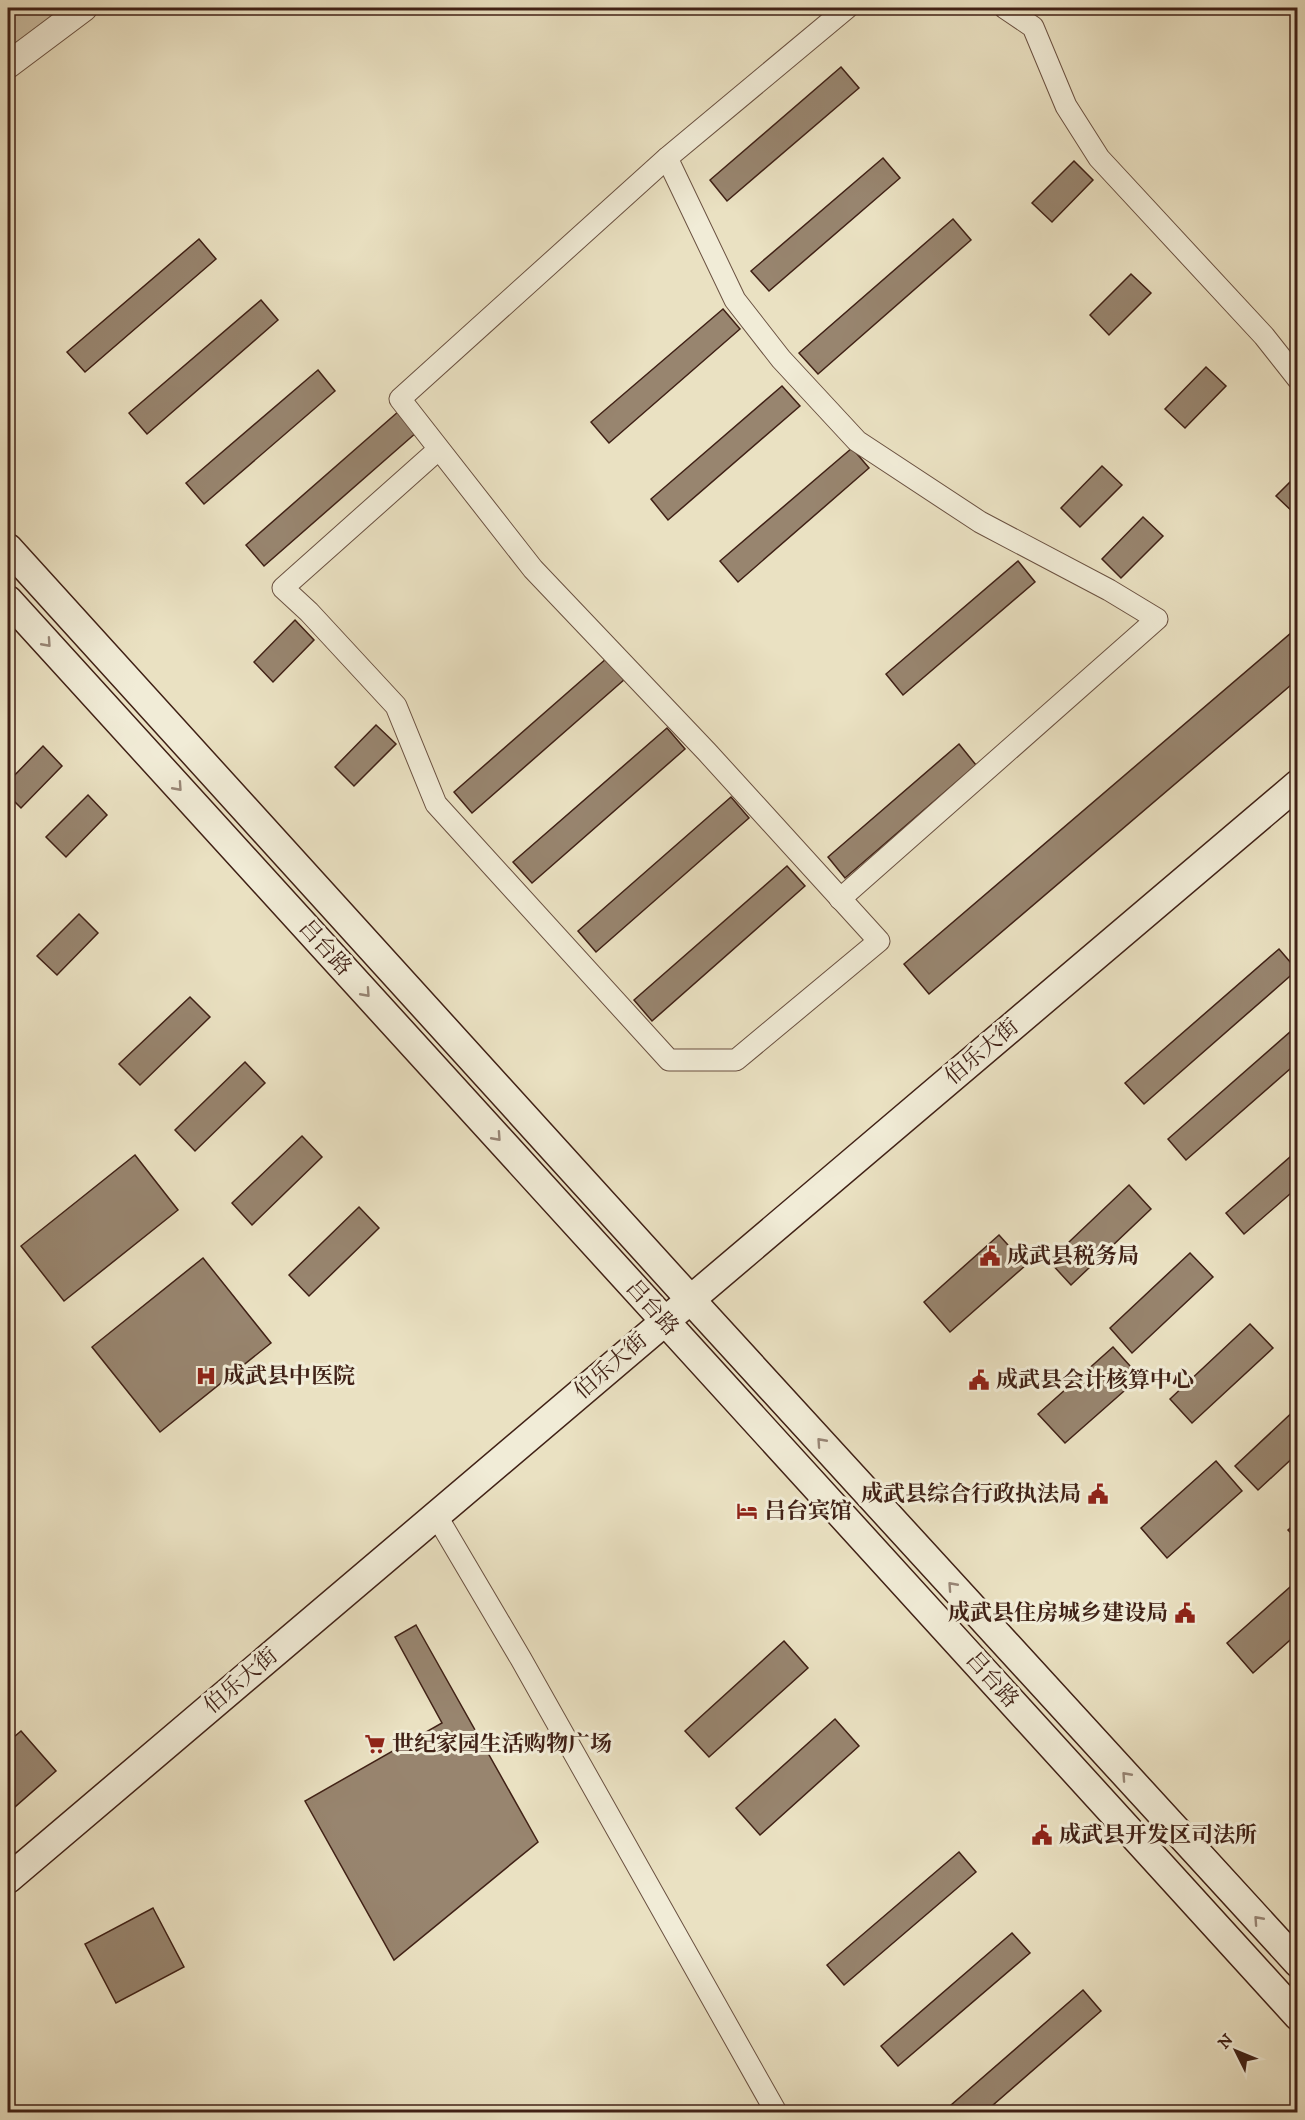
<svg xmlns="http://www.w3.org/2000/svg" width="1305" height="2120" viewBox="0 0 1305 2120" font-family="'IM FELL DW Pica','Noto Serif SC',serif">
	<rect width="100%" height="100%" fill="#eae1c2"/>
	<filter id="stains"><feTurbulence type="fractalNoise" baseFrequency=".00333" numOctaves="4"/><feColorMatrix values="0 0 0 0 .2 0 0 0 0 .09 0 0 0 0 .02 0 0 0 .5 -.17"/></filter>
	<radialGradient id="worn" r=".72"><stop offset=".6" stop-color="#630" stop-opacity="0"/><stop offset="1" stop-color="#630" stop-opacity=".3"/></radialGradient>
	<polygon fill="#cdc0a5" stroke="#86705e" stroke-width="1.5" points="8,8 84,8 8,65"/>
	<g fill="#98856f" stroke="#402116" stroke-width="1.5">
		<polygon points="841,67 859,88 727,201 710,180"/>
		<polygon points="883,158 900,178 769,291 751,271"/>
		<polygon points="1074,161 1093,180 1052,222 1032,203"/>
		<polygon points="953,219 971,240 818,374 799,353"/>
		<polygon points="199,239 216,259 85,372 67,352"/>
		<polygon points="1131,274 1151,293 1109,335 1090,315"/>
		<polygon points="261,300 278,320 147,434 129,413"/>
		<polygon points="723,309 740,329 609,443 591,422"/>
		<polygon points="1206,367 1226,386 1185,428 1165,409"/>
		<polygon points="318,370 335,391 204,504 186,483"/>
		<polygon points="782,386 800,406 668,520 651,499"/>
		<polygon points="399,411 417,432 264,566 246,545"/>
		<polygon points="852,448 869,468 738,582 720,561"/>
		<polygon points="1102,466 1122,485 1080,527 1061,508"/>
		<polygon points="1298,474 1298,513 1296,515 1276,496"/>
		<polygon points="1143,517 1163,536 1121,578 1102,559"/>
		<polygon points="1018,561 1035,582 903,695 886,674"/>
		<polygon points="295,620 314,640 273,682 254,662"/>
		<polygon points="1298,627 1298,679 929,994 904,964"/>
		<polygon points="607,658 625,679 472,813 454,792"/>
		<polygon points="376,725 396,744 354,786 335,767"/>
		<polygon points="667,728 685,749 532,883 513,862"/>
		<polygon points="959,744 976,765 845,878 828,857"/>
		<polygon points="43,746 62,766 21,808 8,795 8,782"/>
		<polygon points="88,795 107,815 66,857 46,837"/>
		<polygon points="731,797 749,818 596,952 578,931"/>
		<polygon points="787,866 805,886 652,1021 634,1000"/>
		<polygon points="79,914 98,933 57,975 37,956"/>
		<polygon points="1279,949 1297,970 1144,1104 1125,1083"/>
		<polygon points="190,997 210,1017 140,1085 119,1064"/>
		<polygon points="1298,1025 1298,1062 1186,1160 1168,1139"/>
		<polygon points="245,1062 265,1083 195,1151 175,1130"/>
		<polygon points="302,1136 322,1157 252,1225 232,1203"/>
		<polygon points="1298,1150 1298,1187 1244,1234 1226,1213"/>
		<polygon points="135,1155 178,1210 64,1301 21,1246"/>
		<polygon points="1129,1185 1151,1209 1071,1285 1049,1261"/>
		<polygon points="359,1207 379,1228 309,1296 289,1275"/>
		<polygon points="999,1235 1026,1265 950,1332 924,1302"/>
		<polygon points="1190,1253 1213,1277 1132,1353 1110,1328"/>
		<polygon points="203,1258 271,1343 160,1432 92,1347"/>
		<polygon points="1250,1324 1273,1348 1192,1423 1170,1399"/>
		<polygon points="1113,1347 1140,1377 1065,1443 1038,1414"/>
		<polygon points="1298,1407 1298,1453 1258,1490 1235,1466"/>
		<polygon points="1216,1461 1242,1491 1167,1558 1141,1528"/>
		<polygon points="1298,1521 1298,1540 1288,1530"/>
		<polygon points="1298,1580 1298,1633 1253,1673 1227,1643"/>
		<polygon points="416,1625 538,1842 394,1960 305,1801 442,1723 395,1637"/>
		<polygon points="784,1641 808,1668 709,1757 685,1731"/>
		<polygon points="835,1719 859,1746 760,1835 736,1808"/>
		<polygon points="21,1731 56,1771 8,1813 8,1742"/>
		<polygon points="959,1852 976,1872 844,1985 827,1965"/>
		<polygon points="153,1908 184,1967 116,2003 85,1944"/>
		<polygon points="1012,1933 1030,1953 898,2066 881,2046"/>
		<polygon points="1083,1990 1101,2011 985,2112 943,2112"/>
	</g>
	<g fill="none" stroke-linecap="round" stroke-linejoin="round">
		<g stroke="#6a5141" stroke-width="23">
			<g id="minor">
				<polyline points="1005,8 1033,27 1066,106 1099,158 1264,336 1298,379"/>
				<polyline points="439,449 283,588 309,612 396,706 436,804 669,1060 736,1060 879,941 707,752 533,569 400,399 667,158"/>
				<polyline points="840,899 1157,619 1109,590 980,522 857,441 781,359 735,300 667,158 847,8"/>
				<polyline points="436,1515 521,1659 776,2112"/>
			</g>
		</g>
		<g stroke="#6a5141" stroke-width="28">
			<polyline id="tertiary" points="8,65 84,8"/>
		</g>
		<g stroke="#402116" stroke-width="31">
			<g id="secondary">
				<polyline points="8,548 690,1299 1298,1963"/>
				<polyline points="8,600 1298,2016"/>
				<polyline points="8,1879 1298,784"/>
			</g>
		</g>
		<use href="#minor" stroke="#f1ecd7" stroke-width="21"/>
		<use href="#tertiary" stroke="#f1ecd7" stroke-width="26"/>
		<use href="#secondary" stroke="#f1ecd7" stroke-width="28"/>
	</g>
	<defs><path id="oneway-chevron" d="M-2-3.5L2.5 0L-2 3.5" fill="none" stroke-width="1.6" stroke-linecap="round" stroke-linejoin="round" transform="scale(1.5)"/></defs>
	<g stroke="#988676">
		<use href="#oneway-chevron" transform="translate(47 643) rotate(48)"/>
		<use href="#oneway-chevron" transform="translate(178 787) rotate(48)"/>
		<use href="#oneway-chevron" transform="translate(366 993) rotate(48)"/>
		<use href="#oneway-chevron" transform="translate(497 1137) rotate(48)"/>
		<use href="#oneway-chevron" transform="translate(821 1442) rotate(-132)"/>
		<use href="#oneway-chevron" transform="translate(952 1586) rotate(-132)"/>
		<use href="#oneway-chevron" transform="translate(1126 1776) rotate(-132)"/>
		<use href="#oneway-chevron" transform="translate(1258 1920) rotate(-132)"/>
	</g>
	<defs>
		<g id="civic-bare" transform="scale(1.62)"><path d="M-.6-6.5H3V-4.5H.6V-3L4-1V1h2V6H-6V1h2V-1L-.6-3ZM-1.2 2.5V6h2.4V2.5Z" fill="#8f2418" stroke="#f1ecd7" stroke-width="2.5" paint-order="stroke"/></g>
		<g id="hospital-bare" transform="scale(1.62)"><path d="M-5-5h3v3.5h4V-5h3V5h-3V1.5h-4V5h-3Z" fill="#8f2418" stroke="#f1ecd7" stroke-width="2.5" paint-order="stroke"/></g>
		<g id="hotel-bare" transform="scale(1.62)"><path d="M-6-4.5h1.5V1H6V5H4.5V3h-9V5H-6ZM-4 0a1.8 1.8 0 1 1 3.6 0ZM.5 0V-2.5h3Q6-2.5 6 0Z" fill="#8f2418" stroke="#f1ecd7" stroke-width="2.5" paint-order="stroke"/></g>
		<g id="supermarket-bare" transform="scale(1.62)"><path d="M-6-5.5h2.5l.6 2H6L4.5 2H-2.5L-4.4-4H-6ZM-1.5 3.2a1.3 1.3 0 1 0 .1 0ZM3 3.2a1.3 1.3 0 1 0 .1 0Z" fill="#8f2418" stroke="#f1ecd7" stroke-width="2.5" paint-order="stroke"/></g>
	</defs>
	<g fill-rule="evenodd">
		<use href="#civic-bare" x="990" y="1256"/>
		<use href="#hospital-bare" x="206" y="1376"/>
		<use href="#civic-bare" x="979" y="1380"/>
		<use href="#civic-bare" x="1098" y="1494"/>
		<use href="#hotel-bare" x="747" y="1511"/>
		<use href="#civic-bare" x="1185" y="1613"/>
		<use href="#supermarket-bare" x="375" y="1744"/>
		<use href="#civic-bare" x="1042" y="1835"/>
	</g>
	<g text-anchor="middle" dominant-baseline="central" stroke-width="6" stroke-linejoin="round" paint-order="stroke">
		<g font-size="22" fill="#402116" stroke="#f1ecd7">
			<text transform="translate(325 948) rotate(48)">吕台路</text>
			<text transform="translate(982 1052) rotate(-40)">伯乐大街</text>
			<text transform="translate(652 1308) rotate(48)">吕台路</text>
			<text transform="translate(611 1366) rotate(-41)">伯乐大街</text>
			<text transform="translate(992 1680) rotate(48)">吕台路</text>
			<text transform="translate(241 1681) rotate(-40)">伯乐大街</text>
		</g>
		<g font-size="22" font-weight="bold" fill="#402116" stroke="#f1ecd7" text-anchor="start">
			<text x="1007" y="1256">成武县税务局</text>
			<text x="223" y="1376">成武县中医院</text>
			<text x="996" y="1380">成武县会计核算中心</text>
			<text x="1081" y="1494" text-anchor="end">成武县综合行政执法局</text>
			<text x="764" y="1511">吕台宾馆</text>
			<text x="1168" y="1613" text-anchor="end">成武县住房城乡建设局</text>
			<text x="392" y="1744">世纪家园生活购物广场</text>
			<text x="1059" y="1835">成武县开发区司法所</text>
		</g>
	</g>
	<rect width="1305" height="2120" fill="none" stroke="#eae1c2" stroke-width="30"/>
	<rect x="9" y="9" width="1287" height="2102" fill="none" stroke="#402116" stroke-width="3"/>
	<rect x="15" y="15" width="1275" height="2090" fill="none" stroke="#402116" stroke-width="1.5"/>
	<g transform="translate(1236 2051) rotate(313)" stroke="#f1ecd7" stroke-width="4.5" paint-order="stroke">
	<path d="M0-4.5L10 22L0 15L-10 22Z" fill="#402116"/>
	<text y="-9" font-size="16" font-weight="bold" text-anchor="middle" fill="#402116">N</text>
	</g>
	<rect width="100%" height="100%" filter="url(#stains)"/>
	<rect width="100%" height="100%" fill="url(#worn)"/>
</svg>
